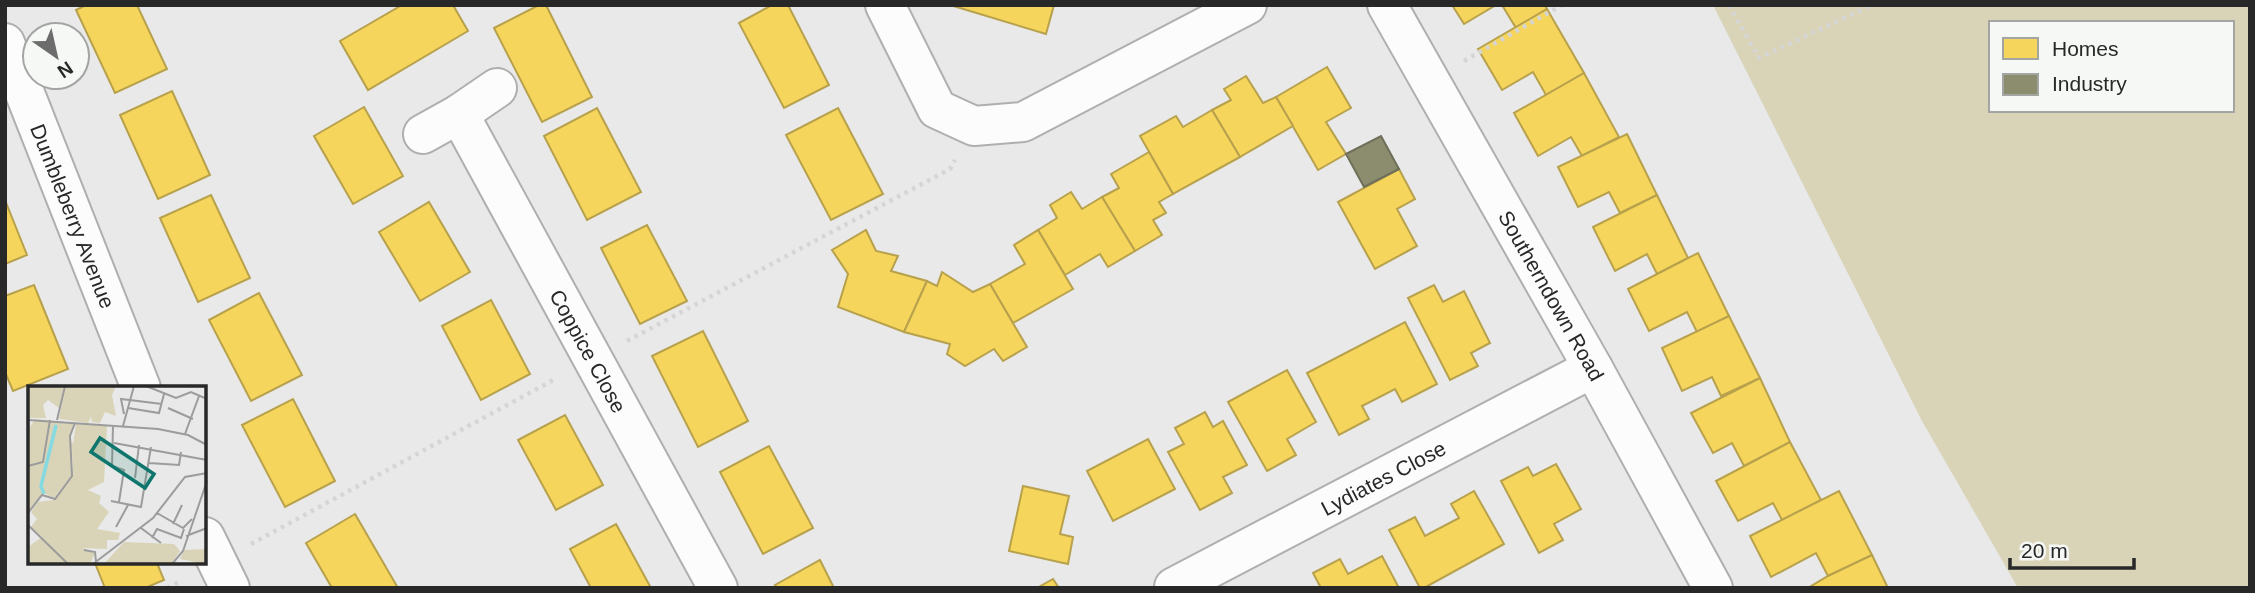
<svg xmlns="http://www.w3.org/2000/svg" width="2255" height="593" viewBox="0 0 2255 593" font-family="Helvetica,sans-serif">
	<rect width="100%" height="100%" fill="#e8e9e8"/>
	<path fill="#d9d4b8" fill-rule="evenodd" d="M1713 5H2250V588H2018L1922 421ZM1991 23H2232V110H1991Z"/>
	<g fill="#f6d55c" stroke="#b8a14c" stroke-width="2">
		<polygon points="86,5 137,5 167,69 115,93 76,10"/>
		<polygon points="402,5 453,5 468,31 368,90 340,41"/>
		<polygon points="539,5 546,5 592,97 542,122 494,28"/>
		<polygon points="772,5 788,5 829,85 784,108 739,23"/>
		<polygon points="950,5 1054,5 1046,34"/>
		<polygon points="1452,5 1496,5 1464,24"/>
		<polygon points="1502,5 1545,5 1547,9 1516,28"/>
		<polygon points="1547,9 1584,73 1546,95 1533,72 1502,90 1478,49"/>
		<polygon points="1327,67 1351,108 1326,122 1346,154 1318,170 1276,97"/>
		<polygon points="1584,73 1619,137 1582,156 1571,137 1538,156 1514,113"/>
		<polygon points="1246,76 1263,103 1276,97 1293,126 1240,157 1212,110 1231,100 1224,89"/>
		<polygon points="172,91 210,175 158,199 120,115"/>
		<polygon points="364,107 403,176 353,204 314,136"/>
		<polygon points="597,108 641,192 587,220 544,136"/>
		<polygon points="838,108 883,194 831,220 786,135"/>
		<polygon points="1212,110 1240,157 1173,194 1140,136 1176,116 1183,127"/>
		<polygon points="1627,134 1657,195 1620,213 1609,192 1578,207 1558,167"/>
		<polygon points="1149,152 1173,194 1159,202 1166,213 1153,220 1162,235 1135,251 1102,197 1119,188 1111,174"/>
		<polygon points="1399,169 1415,199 1397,209 1417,246 1375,269 1338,202"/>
		<polygon points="1071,192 1082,209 1102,197 1135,251 1108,267 1100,254 1065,275 1038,230 1057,218 1050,205"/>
		<polygon points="211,195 250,278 198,302 160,218"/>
		<polygon points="1657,195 1688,258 1657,274 1647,254 1615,271 1593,227"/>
		<polygon points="5,200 27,255 5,264"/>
		<polygon points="429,202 470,272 420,301 379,232"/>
		<polygon points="647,225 687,301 640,324 601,248"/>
		<polygon points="866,230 876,251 898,256 891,271 927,281 904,332 838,307 848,274 832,250"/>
		<polygon points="1038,230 1073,289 1013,323 990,284 1025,264 1014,245"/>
		<polygon points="1698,253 1729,316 1697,332 1687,312 1649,331 1628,289"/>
		<polygon points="942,272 973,292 990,284 1027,347 1003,361 994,349 965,366 947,354 950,344 904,332 927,281 937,286"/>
		<polygon points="34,285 68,369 13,391 5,372 5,296"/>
		<polygon points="1434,285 1443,302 1464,291 1490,343 1471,353 1478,366 1450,380 1408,298"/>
		<polygon points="259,293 302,375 251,401 209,320"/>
		<polygon points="491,300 530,374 481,400 442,326"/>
		<polygon points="1729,316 1760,378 1721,396 1712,377 1682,391 1662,348"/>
		<polygon points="1405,322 1437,384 1402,402 1395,389 1362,406 1369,419 1339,435 1307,373"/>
		<polygon points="703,331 748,421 698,447 652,356"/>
		<polygon points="1287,370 1316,422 1287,439 1296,455 1267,471 1228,402"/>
		<polygon points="1760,378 1790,442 1744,466 1732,443 1713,453 1691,413"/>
		<polygon points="293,399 335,481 285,507 242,425"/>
		<polygon points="1205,412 1213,427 1223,421 1247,465 1223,477 1232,493 1200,510 1168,452 1184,444 1175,428"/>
		<polygon points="565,415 603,485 556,510 518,440"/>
		<polygon points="1148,439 1175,489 1113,521 1087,471"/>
		<polygon points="1790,442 1821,500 1782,520 1773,503 1738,521 1716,481"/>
		<polygon points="769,446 813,528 763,554 720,472"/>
		<polygon points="1556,464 1581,509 1554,524 1563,540 1539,553 1501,481 1528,467 1533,476"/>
		<polygon points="1023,486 1069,496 1060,534 1073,537 1068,564 1009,551"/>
		<polygon points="1474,491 1504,544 1424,588 1420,588 1389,530 1415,517 1425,536 1459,518 1451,504"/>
		<polygon points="1839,491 1872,555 1828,576 1816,553 1771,577 1750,536"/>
		<polygon points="355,514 398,588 332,588 306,543"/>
		<polygon points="616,524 651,588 591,588 570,549"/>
		<polygon points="1872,555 1888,588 1808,588 1828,576"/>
		<polygon points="1382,556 1399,588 1321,588 1313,573 1340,559 1348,574"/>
		<polygon points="820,560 834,588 777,588 775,585"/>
		<polygon points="95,563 157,563 164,580 145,588 105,588"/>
		<polygon points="1053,579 1059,588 1037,588"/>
	</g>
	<polygon fill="#8c8c6e" stroke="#6e6e59" stroke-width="2" points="1381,136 1399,169 1364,187 1346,154"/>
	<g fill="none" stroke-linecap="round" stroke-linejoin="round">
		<g stroke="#aeafae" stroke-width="42">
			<g id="minor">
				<polyline points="885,5 937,109 974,126 1023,122 1247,5"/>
				<path id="s1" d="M1387 5 1593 368 1713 588"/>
				<path id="s2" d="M5 43 141 388"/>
				<path id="s3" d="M459 114 718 588"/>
				<polyline points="423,134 459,114 497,88"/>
				<polyline points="205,537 230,588"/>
				<path id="s4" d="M1174 587 1593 368"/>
			</g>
		</g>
		<g stroke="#d4d5d4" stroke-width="4.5" stroke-dasharray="3.5 5" stroke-linecap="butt">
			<polyline points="1729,5 1759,58 1872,5"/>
			<polyline points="1464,61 1562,5"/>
			<polyline points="627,341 950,169 955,160"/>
			<polyline points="251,544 557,378"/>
			<polyline points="167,588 181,581"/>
		</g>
		<use href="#minor" stroke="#fcfcfc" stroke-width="38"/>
	</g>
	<g text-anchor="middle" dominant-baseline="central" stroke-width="7" stroke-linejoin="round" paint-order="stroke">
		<g font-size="21" fill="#272827" stroke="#f5f8f5">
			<text stroke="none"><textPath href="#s2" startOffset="186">Dumbleberry Avenue</textPath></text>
			<text stroke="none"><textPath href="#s1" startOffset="334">Southerndown Road</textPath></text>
			<text stroke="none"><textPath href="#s3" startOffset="270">Coppice Close</textPath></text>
			<text stroke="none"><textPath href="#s4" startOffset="236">Lydiates Close</textPath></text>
		</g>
	</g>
	<g transform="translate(28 386)">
		<rect width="178" height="178" fill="#e8e9e8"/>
		<path d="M0 0H36L31 22 20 14 15 19 18 32H0ZM37 0H88L84 9 88 30 77 26 72 37 64 36 63 31 60 37 31 33ZM7 33 46 37 41 52 45 58 48 38 79 40 76 96 60 104 73 110 71 117 81 126 69 143 92 147 90 154H79V163L55 162 67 167 62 178H0V161L14 151 3 141 9 133 3 126 10 116 25 114 44 91 45 64 43 90 26 112 16 107 0 126V44ZM96 156 146 158 152 165 143 178H76ZM178 163 177 178 152 173 156 164Z" fill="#d9d4b8"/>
		<path fill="none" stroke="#85dae2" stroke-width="3.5" d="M16 108 13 100 28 39"/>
		<path fill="none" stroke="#9b9c9b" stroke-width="2" d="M118 0 148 12 163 6 179 13M100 22 131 27 136 8M140 22 165 33M96 28 93 13 134 18M0 34 130 43 160 49 179 59M29 34 37 0M85 40 84 80 96 84 91 116M95 40 106 0M157 48 171 10M86 57 179 74M121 77 151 79 153 66M0 80 15 76 22 34M107 92 111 59M83 115 113 121 123 61M0 127 14 109 27 113 44 90 42 50 47 37M129 127 155 142 164 133M145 138 154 119M0 139 40 178M88 141 100 119M113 142 133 157M158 150 179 142M124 152 129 143 153 152 156 143M56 164 67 166 68 176M65 178 125 132 157 91 179 87M144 178 155 165 179 95"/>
		<path fill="#0f766e" fill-opacity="0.15" stroke="#0f766e" stroke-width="3.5" d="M72 52 126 88 117 102 63 66Z"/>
		<rect width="178" height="178" fill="none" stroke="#272827" stroke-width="3.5"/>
	</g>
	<rect width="2255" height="593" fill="none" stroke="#272827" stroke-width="14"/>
	<rect x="1989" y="21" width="245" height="91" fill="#f5f8f5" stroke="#a3a5a3" stroke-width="2"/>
	<rect x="2003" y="38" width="35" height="21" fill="#f6d55c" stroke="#a3a5a3" stroke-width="2"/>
	<text x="2052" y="56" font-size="21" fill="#272827">Homes</text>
	<rect x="2003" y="74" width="35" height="21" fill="#8c8c6e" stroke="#a3a5a3" stroke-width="2"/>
	<text x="2052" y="91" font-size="21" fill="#272827">Industry</text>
	<g transform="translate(56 56) rotate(146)"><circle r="33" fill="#f5f8f5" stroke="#a3a5a3" stroke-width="2"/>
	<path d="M0-5L12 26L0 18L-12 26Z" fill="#6b6c6b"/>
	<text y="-10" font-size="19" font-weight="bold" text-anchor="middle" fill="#272827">N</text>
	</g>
	<path d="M2010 558v10h124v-10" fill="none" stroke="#272827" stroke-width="3.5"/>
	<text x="2021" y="558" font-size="21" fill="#272827" stroke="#f5f8f5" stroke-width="5" paint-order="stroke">20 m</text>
</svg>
